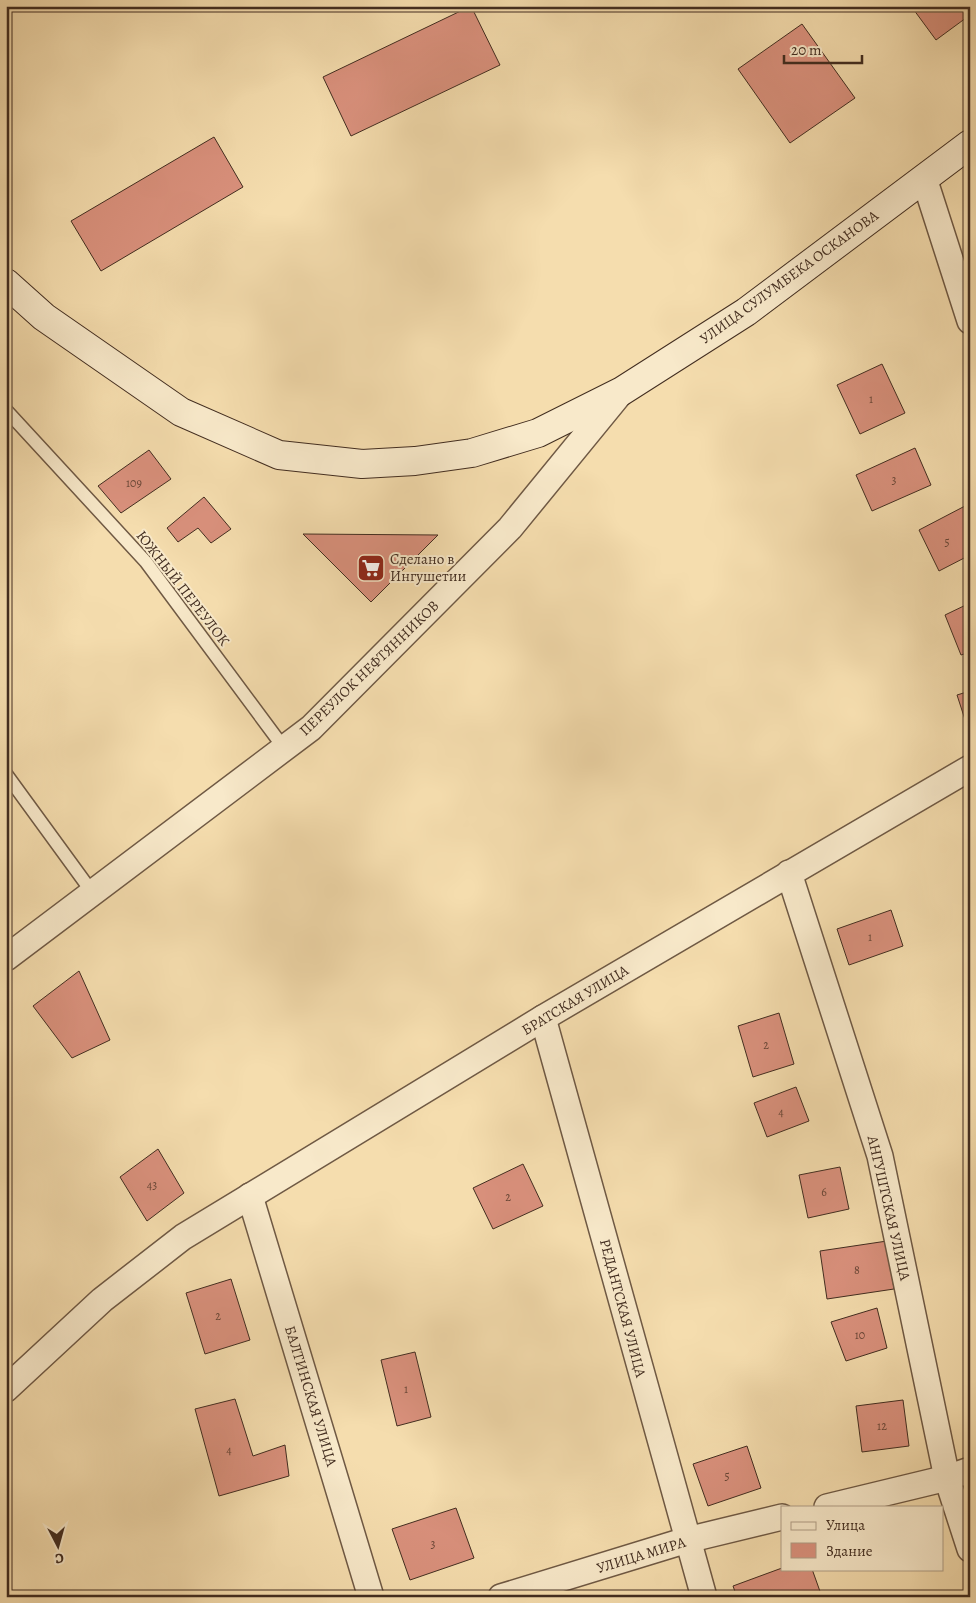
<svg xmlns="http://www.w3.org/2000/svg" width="976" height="1603" viewBox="0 0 976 1603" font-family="Alegreya,serif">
	<rect width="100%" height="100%" fill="#f5ddae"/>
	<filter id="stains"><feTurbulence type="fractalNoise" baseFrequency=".004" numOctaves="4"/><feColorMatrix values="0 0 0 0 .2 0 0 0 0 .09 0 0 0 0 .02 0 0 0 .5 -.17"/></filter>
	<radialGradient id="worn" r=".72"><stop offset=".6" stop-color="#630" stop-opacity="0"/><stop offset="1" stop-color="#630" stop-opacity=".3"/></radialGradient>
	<g fill="#da917d" stroke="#422d20">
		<polygon points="471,6 500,65 351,136 323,77"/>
		<polygon points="911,6 970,6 970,15 936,40"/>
		<polygon points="802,24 855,98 790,143 738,69"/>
		<polygon points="214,137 243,187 101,271 71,221"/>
		<polygon points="882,364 905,413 860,434 837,385"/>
		<polygon points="915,448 931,485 872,511 856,475"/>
		<polygon points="149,450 171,479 121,513 98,486"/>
		<polygon points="204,497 231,529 211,543 198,528 178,542 167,528"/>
		<polygon points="965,506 970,516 970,555 939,571 919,530"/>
		<polygon points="303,534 438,535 371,602"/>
		<polygon points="970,603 970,652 961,655 945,615"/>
		<polygon points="970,691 970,735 957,695"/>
		<polygon points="891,910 903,946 849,965 837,929"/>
		<polygon points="79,971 110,1040 72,1058 33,1006"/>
		<polygon points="779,1013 794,1064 753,1077 738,1026"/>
		<polygon points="796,1087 809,1121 767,1137 754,1103"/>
		<polygon points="158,1149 184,1193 147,1221 120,1177"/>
		<polygon points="523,1164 543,1206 493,1229 473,1188"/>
		<polygon points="840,1167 849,1209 808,1218 799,1175"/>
		<polygon points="887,1241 894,1289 827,1299 820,1251"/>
		<polygon points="231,1279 250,1340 205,1354 186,1293"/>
		<polygon points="877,1308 887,1348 846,1361 831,1322"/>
		<polygon points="415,1352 431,1417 397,1426 381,1360"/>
		<polygon points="235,1399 253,1456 285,1445 289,1476 219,1496 195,1409"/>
		<polygon points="903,1400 909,1446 862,1452 856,1406"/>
		<polygon points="747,1446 761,1488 708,1506 693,1464"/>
		<polygon points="456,1508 474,1558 410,1580 392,1529"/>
		<polygon points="782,1568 812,1569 822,1597 737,1597 733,1586"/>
	</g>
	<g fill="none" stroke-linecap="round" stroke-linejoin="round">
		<g stroke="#6f5944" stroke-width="15">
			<g id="service">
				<polyline points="6,410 146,562 284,748"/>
				<polyline points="6,774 92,892"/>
			</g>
		</g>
		<g stroke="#6f5944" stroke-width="28">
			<g id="minor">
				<polyline points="924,178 970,321"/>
				<polyline points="789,873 880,1156 947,1478 970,1549"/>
				<polyline points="6,958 311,728 510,528 622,391"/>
				<polyline points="543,1018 704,1597"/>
				<polyline points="250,1196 371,1597"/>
				<polyline points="6,1389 102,1300 183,1237 543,1018 970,768"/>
				<polyline points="827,1507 947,1478 970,1470"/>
				<polyline points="501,1597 687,1540 782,1517"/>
			</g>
		</g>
		<g stroke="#422d20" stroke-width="30">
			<polyline id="secondary" points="6,283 44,317 181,412 279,455 362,464 415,461 472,453 538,433 622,391 746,312 970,144"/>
		</g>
		<use href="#service" stroke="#f8e9ca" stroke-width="12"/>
		<use href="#minor" stroke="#f8e9ca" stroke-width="25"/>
		<use href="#secondary" stroke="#f8e9ca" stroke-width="28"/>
	</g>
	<defs>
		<g id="supermarket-square" transform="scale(1.4375)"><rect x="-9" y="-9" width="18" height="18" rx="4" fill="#8f2418" stroke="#f8e9ca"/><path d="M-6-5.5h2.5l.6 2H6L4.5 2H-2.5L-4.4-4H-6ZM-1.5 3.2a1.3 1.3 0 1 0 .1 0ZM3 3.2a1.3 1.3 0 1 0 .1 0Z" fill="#fff"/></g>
	</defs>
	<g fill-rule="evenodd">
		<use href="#supermarket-square" x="371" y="568"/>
	</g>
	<g text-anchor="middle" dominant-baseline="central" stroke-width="4" stroke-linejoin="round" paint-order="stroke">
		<g font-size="12" fill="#684637">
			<text x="871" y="399">1</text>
			<text x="894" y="480">3</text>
			<text x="134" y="483">109</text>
			<text x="947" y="542">5</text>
			<text x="870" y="937">1</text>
			<text x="766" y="1045">2</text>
			<text x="781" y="1112">4</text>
			<text x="152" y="1185">43</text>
			<text x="824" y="1192">6</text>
			<text x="508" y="1197">2</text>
			<text x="857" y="1270">8</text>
			<text x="218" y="1316">2</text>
			<text x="860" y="1335">10</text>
			<text x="406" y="1389">1</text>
			<text x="882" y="1426">12</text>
			<text x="229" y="1450">4</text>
			<text x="727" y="1476">5</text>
			<text x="433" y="1544">3</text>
		</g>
		<g font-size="15" fill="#422d20" stroke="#f8e9ca">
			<text transform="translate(789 277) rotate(-36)">УЛИЦА СУЛУМБЕКА ОСКАНОВА</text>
			<text transform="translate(183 588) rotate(52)">ЮЖНЫЙ ПЕРЕУЛОК</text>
			<text transform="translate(369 668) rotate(-44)">ПЕРЕУЛОК НЕФТЯННИКОВ</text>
			<text transform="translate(575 1000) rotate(-31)">БРАТСКАЯ УЛИЦА</text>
			<text transform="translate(889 1208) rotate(77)">АНГУШТСКАЯ УЛИЦА</text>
			<text transform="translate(623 1308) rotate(75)">РЕДАНТСКАЯ УЛИЦА</text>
			<text transform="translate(311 1396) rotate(73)">БАЛТИНСКАЯ УЛИЦА</text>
			<text transform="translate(641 1555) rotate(-17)">УЛИЦА МИРА</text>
		</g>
		<g font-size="15" fill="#422d20" stroke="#f8e9ca" text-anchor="start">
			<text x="390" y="559">Сделано в<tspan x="390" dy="17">Ингушетии</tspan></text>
		</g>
	</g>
	<rect width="976" height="1603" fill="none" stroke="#f5ddae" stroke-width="25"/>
	<rect x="8" y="8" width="961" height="1588" fill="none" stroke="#422d20" stroke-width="2.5"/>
	<rect x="12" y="12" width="951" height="1578" fill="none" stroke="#422d20"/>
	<rect x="781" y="1506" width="162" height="65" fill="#f8e9ca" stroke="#af9e86"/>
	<rect x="791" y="1522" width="25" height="8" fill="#f8e9ca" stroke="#af9e86"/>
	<text x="826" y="1530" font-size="15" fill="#422d20">Улица</text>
	<rect x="791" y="1543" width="25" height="15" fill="#da917d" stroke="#af9e86"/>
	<text x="826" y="1556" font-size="15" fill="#422d20">Здание</text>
	<g transform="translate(58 1546) rotate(174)" stroke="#f8e9ca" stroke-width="4" paint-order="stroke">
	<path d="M0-4L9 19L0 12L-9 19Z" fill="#422d20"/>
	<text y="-8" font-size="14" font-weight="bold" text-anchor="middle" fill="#422d20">С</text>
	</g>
	<path d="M784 55v8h78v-8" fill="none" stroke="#422d20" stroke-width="2.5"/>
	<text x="791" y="55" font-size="15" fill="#422d20" stroke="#f8e9ca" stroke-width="4" paint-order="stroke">20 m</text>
	<rect width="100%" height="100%" filter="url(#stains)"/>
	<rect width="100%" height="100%" fill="url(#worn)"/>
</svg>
